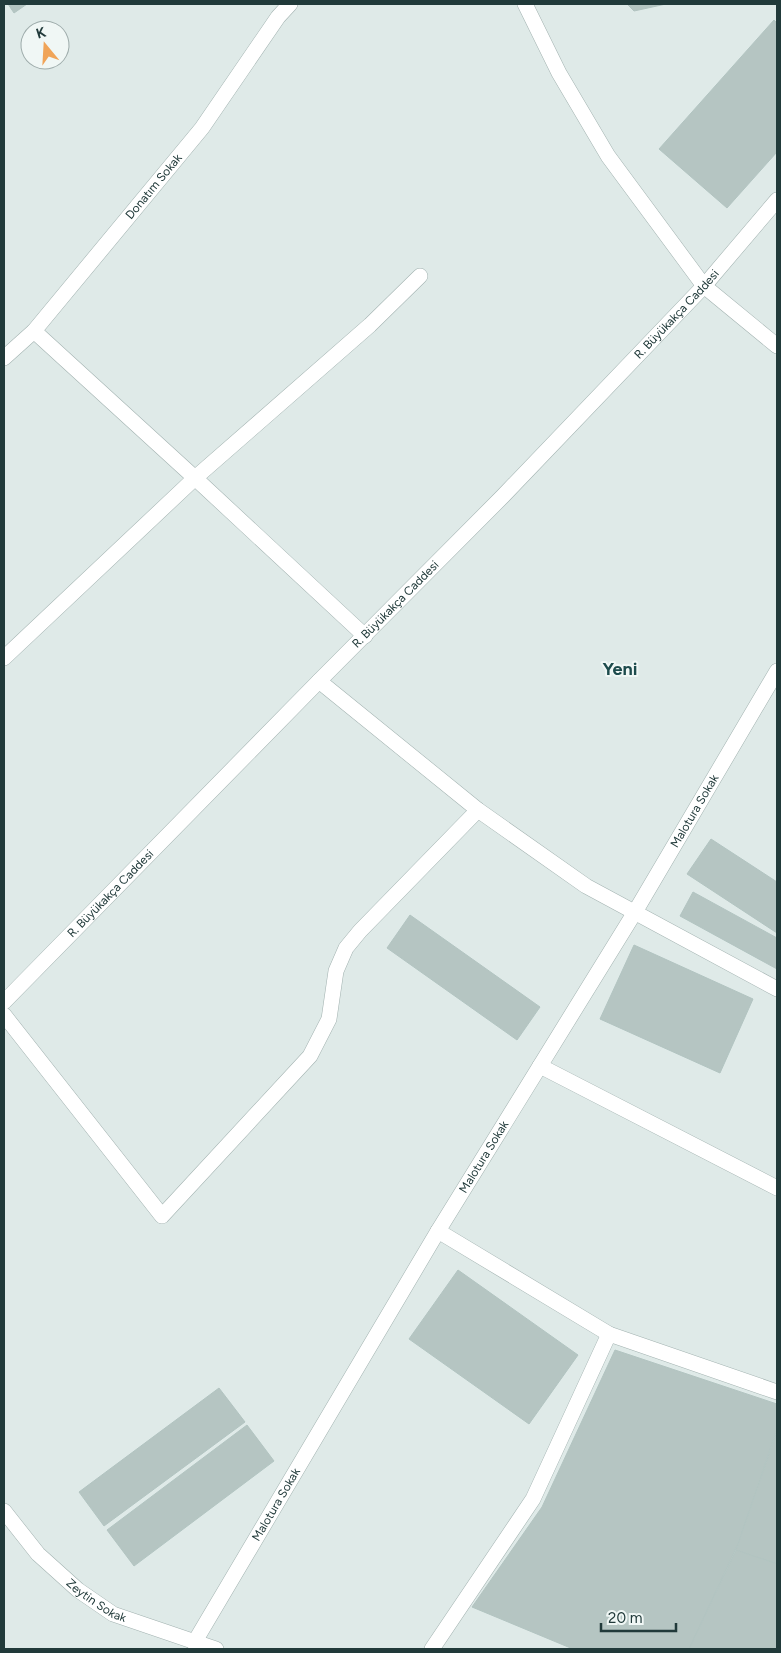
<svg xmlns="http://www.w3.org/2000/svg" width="781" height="1653" viewBox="0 0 781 1653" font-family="Figtree,sans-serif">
	<rect width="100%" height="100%" fill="#dfeae8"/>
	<g fill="#b5c5c2" stroke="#b2c4c1">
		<polygon points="8,4 27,4 14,13"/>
		<polygon points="627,4 666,4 634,11"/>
		<polygon points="774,20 777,23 777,152 727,208 659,149"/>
		<polygon points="711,839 777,882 777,933 687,874"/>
		<polygon points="693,892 777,938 777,969 680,916"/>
		<polygon points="410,915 540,1007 517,1040 387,948"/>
		<polygon points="634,945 753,999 720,1073 600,1019"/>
		<polygon points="458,1270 578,1355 529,1424 409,1339"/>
		<polygon points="615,1350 777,1404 777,1429 738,1544 689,1649 573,1649 472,1607 542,1507"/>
		<polygon points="219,1388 245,1422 104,1526 79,1492"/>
		<polygon points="247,1425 274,1461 134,1566 107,1530"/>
		<polygon points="777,1431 777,1564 736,1550"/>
		<polygon points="736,1550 777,1564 777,1649 689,1649"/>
	</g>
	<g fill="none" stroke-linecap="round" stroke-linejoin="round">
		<g stroke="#a2b2b0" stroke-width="16">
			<g id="minor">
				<polyline points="525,4 559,73 608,156 704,286 777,346"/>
				<polyline points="34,331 195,478 365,636"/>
				<path id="s1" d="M4 358 34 331 202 128 278 17 290 4"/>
				<polyline points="4,658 195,478 370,325 420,276"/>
				<polyline points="319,681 478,810 586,886 777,989"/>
				<polyline points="4,1015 162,1216 310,1056 329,1019 336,971 346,948 360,931 478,810"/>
				<polyline points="540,1066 777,1188"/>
				<polyline points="438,1231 609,1334 777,1392"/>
				<path id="s2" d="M4 1511 38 1554 78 1590 113 1614 216 1649"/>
				<path id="s3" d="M194 1643 438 1231 635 912 777 671"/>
				<polyline points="432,1649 533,1499 609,1334"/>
			</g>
		</g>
		<g stroke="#a2b2b0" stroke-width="16">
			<g id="tertiary">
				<path id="s4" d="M4 1002 319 681 503 496 704 286 777 200"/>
			</g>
		</g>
		<use href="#minor" stroke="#fff" stroke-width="15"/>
		<use href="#tertiary" stroke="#fff" stroke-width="15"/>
	</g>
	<g text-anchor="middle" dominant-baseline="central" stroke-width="4" stroke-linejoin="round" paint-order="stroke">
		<g font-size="12" fill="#213a3a" stroke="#f0f7f5">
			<text stroke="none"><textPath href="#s1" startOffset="228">Donatım Sokak</textPath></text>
			<text stroke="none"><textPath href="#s4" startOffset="962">R. Büyükakça Caddesi</textPath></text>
			<text stroke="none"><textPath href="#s4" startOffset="558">R. Büyükakça Caddesi</textPath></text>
			<text stroke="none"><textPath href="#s3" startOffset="971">Malotura Sokak</textPath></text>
			<text stroke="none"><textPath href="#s4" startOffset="152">R. Büyükakça Caddesi</textPath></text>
			<text stroke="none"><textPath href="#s3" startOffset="566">Malotura Sokak</textPath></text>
			<text stroke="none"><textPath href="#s3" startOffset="161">Malotura Sokak</textPath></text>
			<text stroke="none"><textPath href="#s2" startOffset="130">Zeytin Sokak</textPath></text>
		</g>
		<g font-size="18" font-weight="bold" fill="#1d4b4c" stroke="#f0f7f5">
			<text x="620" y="669">Yeni</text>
		</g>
	</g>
	<rect width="781" height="1653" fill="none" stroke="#213a3a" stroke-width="10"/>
	<g transform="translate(45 45) rotate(342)"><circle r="24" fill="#f0f7f5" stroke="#9dabaa"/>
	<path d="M0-4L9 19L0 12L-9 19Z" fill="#f0a458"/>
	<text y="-8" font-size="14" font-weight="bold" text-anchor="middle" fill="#213a3a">K</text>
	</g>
	<path d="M601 1623v8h75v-8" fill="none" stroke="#213a3a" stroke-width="2.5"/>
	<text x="608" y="1623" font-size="15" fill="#213a3a" stroke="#f0f7f5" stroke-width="4" paint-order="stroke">20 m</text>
</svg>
